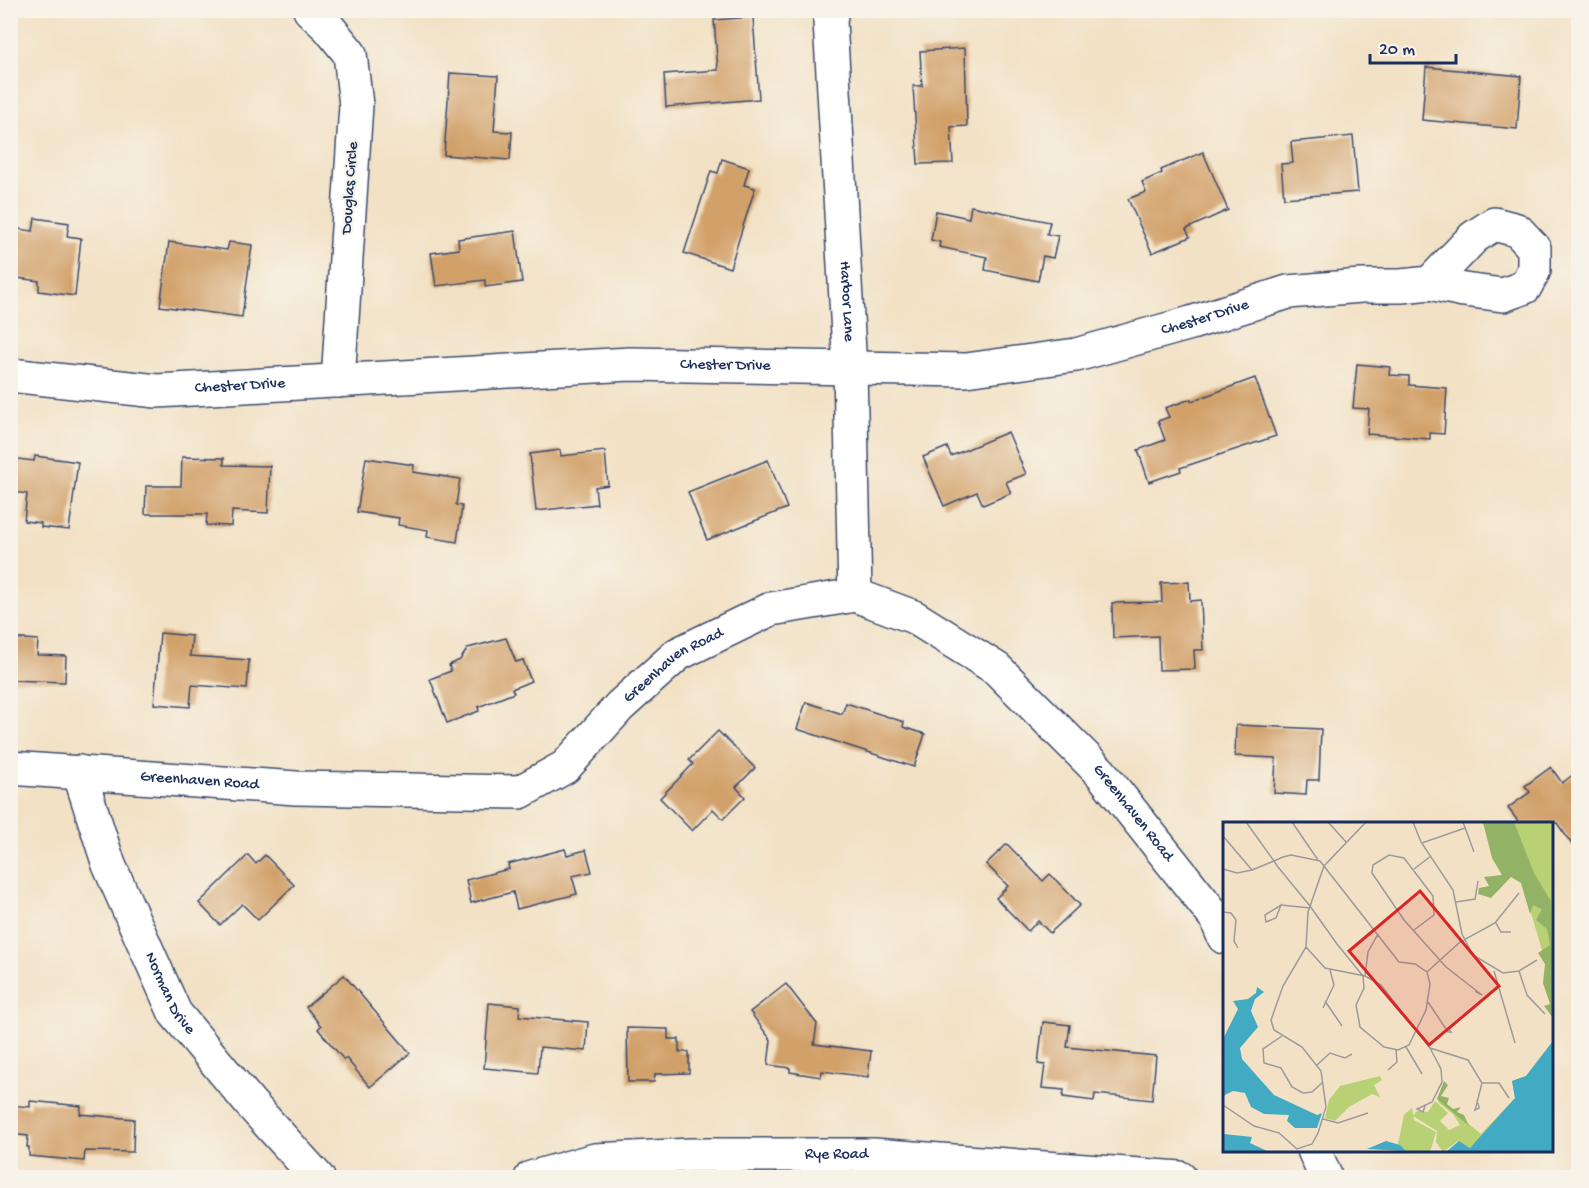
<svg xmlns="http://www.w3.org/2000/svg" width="1589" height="1188" viewBox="0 0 1589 1188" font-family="'Gochi Hand',sans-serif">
	<rect width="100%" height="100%" fill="#f7f3e8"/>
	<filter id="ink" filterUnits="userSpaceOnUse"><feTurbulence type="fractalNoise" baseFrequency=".0167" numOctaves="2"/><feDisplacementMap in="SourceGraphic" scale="12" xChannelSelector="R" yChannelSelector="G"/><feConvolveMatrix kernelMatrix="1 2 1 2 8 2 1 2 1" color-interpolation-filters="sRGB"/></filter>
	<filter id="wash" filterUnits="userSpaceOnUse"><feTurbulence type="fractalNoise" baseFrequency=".008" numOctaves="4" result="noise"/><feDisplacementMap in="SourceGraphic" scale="24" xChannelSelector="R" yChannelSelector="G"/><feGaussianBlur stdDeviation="1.35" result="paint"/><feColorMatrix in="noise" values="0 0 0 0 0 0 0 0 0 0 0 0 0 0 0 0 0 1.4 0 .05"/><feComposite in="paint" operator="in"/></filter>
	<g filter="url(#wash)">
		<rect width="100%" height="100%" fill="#f2e1c5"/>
		<g id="blocks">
			<g fill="#d2a16a">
				<polygon points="753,17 759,99 666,107 664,74 718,70 714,20"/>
				<polygon points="965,48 967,126 951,127 953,163 918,164 913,86 922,86 920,51"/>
				<polygon points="1426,67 1521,76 1517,129 1422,120"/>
				<polygon points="450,73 498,76 494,131 512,132 510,160 444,155"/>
				<polygon points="1353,136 1358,192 1284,198 1281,164 1293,163 1291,142"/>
				<polygon points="1203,152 1228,210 1186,229 1190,237 1152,253 1128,199 1146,192 1142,182 1162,173 1161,170"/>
				<polygon points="722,159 749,168 744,185 755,188 730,268 684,253 711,171 718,173"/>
				<polygon points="971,206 1050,222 1047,234 1058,236 1053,258 1043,256 1038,281 985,270 987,257 939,247 940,242 931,240 936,211 969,218"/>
				<polygon points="35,218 69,223 67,236 81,238 75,296 39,291 39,281 10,277 10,228 33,231"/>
				<polygon points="515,231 522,282 485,287 485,280 436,286 431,253 459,249 458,239"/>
				<polygon points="169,242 227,250 229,242 252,245 242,317 160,306"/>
				<polygon points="1357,364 1390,367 1389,375 1409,376 1409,385 1447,388 1444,434 1430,433 1430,439 1367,434 1369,409 1353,408"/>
				<polygon points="1255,378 1276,436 1180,468 1181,471 1149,482 1138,450 1165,440 1158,421 1169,417 1165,408 1191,399 1192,401"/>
				<polygon points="1008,432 1026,474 1006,482 1011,493 983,505 977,492 944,506 923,457 947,447 951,456"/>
				<polygon points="560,450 561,456 605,451 608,485 595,487 597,504 536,511 530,454"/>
				<polygon points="35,456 78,462 69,530 41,527 41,523 24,521 27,494 10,491 10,458 34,461"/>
				<polygon points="182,457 224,458 224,465 270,466 268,513 232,511 231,526 206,525 207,514 145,514 146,486 181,486"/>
				<polygon points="366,458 414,465 413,472 460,479 456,505 462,506 457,542 427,537 428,530 398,525 399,518 357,512"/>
				<polygon points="768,460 787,508 707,540 688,492"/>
				<polygon points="1189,582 1190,601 1201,600 1203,650 1194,650 1195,669 1159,670 1158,636 1113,638 1112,603 1162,602 1161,583"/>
				<polygon points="160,633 192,636 190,656 249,660 247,689 192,685 190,707 154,704"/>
				<polygon points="10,638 38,640 37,655 66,656 65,682 10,680"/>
				<polygon points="506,638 516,662 523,660 531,681 512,689 514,693 478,707 479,711 447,723 430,679 451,671 449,665 460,660 468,648"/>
				<polygon points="806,702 842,714 846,703 904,722 903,727 925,734 914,767 797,729"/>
				<polygon points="1236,725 1321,729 1319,780 1307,780 1306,795 1274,793 1276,758 1235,756"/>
				<polygon points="718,731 755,768 736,787 745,797 723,819 713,809 692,831 660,798 693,764 689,760"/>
				<polygon points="1551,767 1562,783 1578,771 1578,853 1557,823 1520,824 1508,808 1530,792 1525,786"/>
				<polygon points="1007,844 1043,881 1050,874 1080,905 1050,933 1038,921 1028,931 996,898 1008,886 986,864"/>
				<polygon points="565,849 567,855 586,850 592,872 572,876 577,894 517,909 513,892 471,903 466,880 509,869 508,864"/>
				<polygon points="248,855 256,864 265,855 294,885 258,920 242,904 220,925 199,903"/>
				<polygon points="344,975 410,1053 370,1087 346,1058 344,1060 318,1029 321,1026 306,1007"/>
				<polygon points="786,984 817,1024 814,1044 871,1051 868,1077 822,1071 821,1077 790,1072 790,1068 768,1065 771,1040 750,1012"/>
				<polygon points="489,1003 520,1006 519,1016 588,1022 586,1051 540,1047 538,1073 484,1068"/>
				<polygon points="1043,1022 1070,1025 1067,1047 1156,1056 1152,1100 1095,1094 1094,1101 1063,1097 1064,1090 1042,1088 1045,1065 1038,1064"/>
				<polygon points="627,1028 668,1029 668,1039 679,1039 679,1052 689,1052 689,1073 655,1074 654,1082 628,1082"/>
				<polygon points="30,1101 81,1106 80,1114 134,1119 133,1152 85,1151 84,1161 29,1156 29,1147 27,1147 28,1136 10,1134 10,1105 30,1107"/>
			</g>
		</g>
	</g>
	<g filter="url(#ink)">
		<use href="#blocks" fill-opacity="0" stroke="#3b4a6d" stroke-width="1.5"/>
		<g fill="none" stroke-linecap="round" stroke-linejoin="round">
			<g stroke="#3b4a6d" stroke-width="36">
				<g id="minor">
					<polyline points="310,10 329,28 350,54 356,105 338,381"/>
					<path id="s1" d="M832 10 830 21 850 369 855 595"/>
					<path id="s2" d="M10 375 157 391 630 364 966 370 1076 355 1191 323 1288 292 1361 286H1401L1430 283 1464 290 1503 295 1525 287 1534 270V248L1517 230 1494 224 1474 237 1430 283"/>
					<path id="s3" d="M10 768 296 788 520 792 565 767 620 706 678 654 771 609 855 595 914 617 997 669 1101 773 1216 918 1224 937"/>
					<path id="s4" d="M79 772 109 865 175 1013 250 1103 318 1178"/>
					<polyline points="1314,1150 1326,1178"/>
					<path id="s5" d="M531 1178 595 1160 691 1155H873L1180 1178"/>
				</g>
			</g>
			<use href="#minor" stroke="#fff" stroke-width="33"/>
		</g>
	</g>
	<g text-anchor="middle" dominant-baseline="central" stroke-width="4.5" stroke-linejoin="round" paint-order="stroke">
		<g font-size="16" fill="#1b2f5e" stroke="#f7f3e8">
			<text transform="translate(351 188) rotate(-86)">Douglas Circle</text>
			<text stroke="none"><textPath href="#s1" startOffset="292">Harbor Lane</textPath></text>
			<text stroke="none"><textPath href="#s2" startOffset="1203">Chester Drive</textPath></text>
			<text stroke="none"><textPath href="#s2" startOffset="717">Chester Drive</textPath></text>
			<text stroke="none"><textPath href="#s2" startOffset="231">Chester Drive</textPath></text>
			<text stroke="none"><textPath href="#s3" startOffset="712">Greenhaven Road</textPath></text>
			<text stroke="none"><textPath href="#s3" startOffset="190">Greenhaven Road</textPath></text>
			<text stroke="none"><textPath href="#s3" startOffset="1270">Greenhaven Road</textPath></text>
			<text stroke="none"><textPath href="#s4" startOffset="240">Norman Drive</textPath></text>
			<text stroke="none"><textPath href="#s5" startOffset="308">Rye Road</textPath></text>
		</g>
	</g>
	<g transform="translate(1223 822)">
		<rect width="330" height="330" fill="#f2e1c5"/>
		<path d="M259 0H330V165L297 54 278 48ZM330 219V269L247 326 235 319 220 330 213 320 214 309 190 294 194 289 205 290 212 279 225 291 217 299 226 308 237 303 230 292 216 281 214 276 258 312 292 276 289 259 303 254ZM157 254 159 258 151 263 157 275 149 272 126 285 112 299 102 296 106 278 117 264ZM189 286 191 298 213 310 207 330H183L175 322 181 293Z" fill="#b9d175"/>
		<path d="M260 0H291L311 51 328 79 330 196 321 184 327 182 320 161 322 142 315 131 327 123 324 107 313 98 319 87 310 83 307 92 298 61 288 55 268 76 255 72 256 66 266 64 261 55 279 53 269 36ZM221 259 225 263 218 274 226 276 224 282 230 287 238 285 234 290 241 293 246 304 214 277Z" fill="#92b366"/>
		<path d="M34 165 41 170 32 177 28 189 35 205 17 226 19 237 51 273 94 293 99 291 94 306H72L64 299 66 293 41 292 28 285 22 271 10 269 0 274V217L15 187 10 179 25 177 33 171ZM330 219V330H223L236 319 247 326 292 276 289 259 303 254ZM1 312 29 315 27 321 44 329 0 330ZM163 319 177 323 183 329 144 327Z" fill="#42aac2"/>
		<path fill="none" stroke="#9c9a9c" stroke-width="1.5" d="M69 0 95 38M105 0 123 20M190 0 198 20 230 68 239 112 250 133 280 151 296 149 314 138M240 0 251 30M0 14 29 48 51 39 60 35 68 33 97 39 176 140 192 142 204 150 207 162 203 188 186 223 175 228 161 225 137 205 133 183 141 166 140 154 114 122 87 84 55 45 51 39 23 0M199 21 242 6M0 47 14 51 29 48M191 47 208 34M233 80 252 77 255 59M58 83 53 96 43 100 42 93ZM58 83 87 86M0 90 8 91 13 98 11 119 15 126M273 101 278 110H288M191 108 211 93 210 74 181 36 166 33 150 43 149 51 181 98 223 145 259 173 252 169M83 125 102 146 142 154 158 163 207 226 245 238 259 261 252 288 256 286 255 281M271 149 292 221M296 149 304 173 322 192M204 150 237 120 272 101 296 71M142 154 145 130 155 112M102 179 119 204M205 180 225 210H228L224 206M100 186 111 163 107 148M59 214 40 227 41 241 58 246 69 265 80 271 89 270 100 260M183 225 199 252M94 243 107 231 122 236 129 232M165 248 174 240 173 228M259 261H276L286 276M0 283 31 304 56 311 74 327 89 322 95 311 103 285 98 249 79 225 51 208 48 198 60 164 83 125 85 90 101 44 143 0M202 284 200 290 194 287 209 280 219 260 218 247 207 226M100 297 115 301 145 291"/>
		<path fill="#d62828" fill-opacity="0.15" stroke="#d62828" stroke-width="3" d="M197 69 276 164 206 223 126 129Z"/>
		<rect width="330" height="330" fill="none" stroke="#1b2f5e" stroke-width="3"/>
	</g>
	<rect width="1589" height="1188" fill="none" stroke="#f7f3e8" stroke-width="36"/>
	<path d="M1370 54v9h86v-9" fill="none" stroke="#1b2f5e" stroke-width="3"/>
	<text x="1379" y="54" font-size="18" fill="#1b2f5e" stroke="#f7f3e8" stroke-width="4.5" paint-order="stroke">20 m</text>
</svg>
